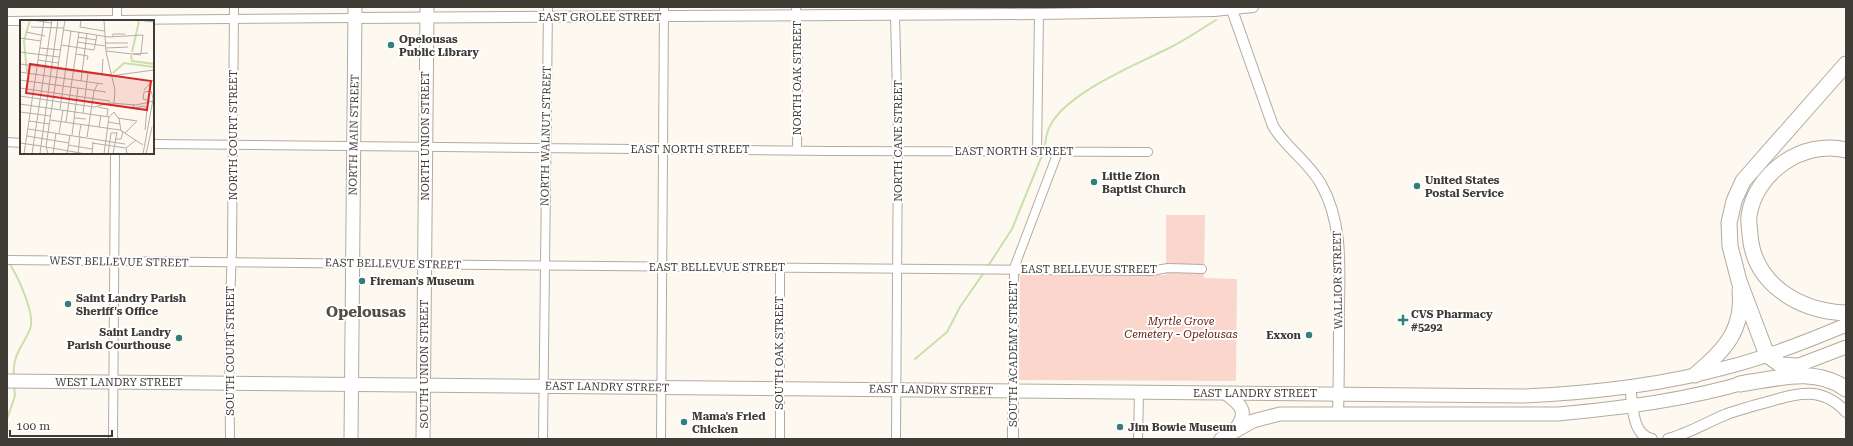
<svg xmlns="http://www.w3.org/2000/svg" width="1853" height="446" viewBox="0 0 1853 446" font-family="'Roboto Serif',serif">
	<rect width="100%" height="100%" fill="#fef9f0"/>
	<polygon fill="#fad6cd" points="1166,215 1205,215 1204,278 1237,279 1236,381 1019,380 1020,275 1166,275"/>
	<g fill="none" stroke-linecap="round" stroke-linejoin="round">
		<g stroke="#c9e0aa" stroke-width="2">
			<path d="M1044 149C1046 142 1046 132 1050 126 1067 92 1138 64 1171 47 1187 39 1201 29 1216 20"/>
			<path d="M9 263C17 275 36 314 30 329 22 348 12 355 14 377"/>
			<polyline points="988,266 1012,229 1043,153"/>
			<polyline points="915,359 947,332 960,307 985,271"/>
			<polyline points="7,419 15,396 14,385"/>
		</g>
		<g stroke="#b3ab9e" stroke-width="10">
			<g id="minor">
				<polyline points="796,7 798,36 797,150"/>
				<polyline points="895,15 898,134 896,439"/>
				<polyline points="7,21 355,18"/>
				<polyline points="117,21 117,7"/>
				<polyline points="7,142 21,143"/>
				<polyline points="153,144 829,151 1148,152"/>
				<polyline points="1037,152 1039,14"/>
				<path d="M7 260C388 267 770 265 1151 271L1168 268 1202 269"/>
				<polyline points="780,267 780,439"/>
				<polyline points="1013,391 1014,268 1058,152"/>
				<polyline points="113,439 115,153"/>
				<polyline points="230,439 229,329 232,250 234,7"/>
				<polyline points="543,439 548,7"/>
				<polyline points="661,439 664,7"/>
				<polyline points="1138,439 1139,393"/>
			</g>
		</g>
		<g stroke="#b3ab9e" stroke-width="12">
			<g id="tertiary">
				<path d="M1231 7 1273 126C1286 148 1308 161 1321 184 1344 225 1339 270 1339 316 1339 348 1339 381 1338 413"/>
				<polyline points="355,18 1039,14 1214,11 1253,7"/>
				<path d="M1630 386C1633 403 1631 435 1652 439"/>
				<polyline points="1013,439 1013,391"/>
				<path d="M1668 439C1688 434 1707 422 1727 414 1741 409 1756 405 1771 401 1800 392 1823 387 1846 412"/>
			</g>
		</g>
		<g stroke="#b3ab9e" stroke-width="15">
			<g id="primary">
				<polyline points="351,439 355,7"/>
				<polyline points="423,439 427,7"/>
			</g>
		</g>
		<g stroke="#b3ab9e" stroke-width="15">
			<g id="trunk">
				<polyline points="1786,370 1846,347"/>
				<path d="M7 381 1523 396C1592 393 1662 385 1728 367 1768 357 1808 341 1846 325"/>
				<path d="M1227 394C1243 406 1248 413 1235 430"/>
				<path d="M1221 439 1253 421 1280 414H1558C1623 408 1687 400 1750 381"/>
			</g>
		</g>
		<g stroke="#b3ab9e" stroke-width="17">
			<g id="motorway">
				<path d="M1846 150C1803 139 1755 173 1749 216 1748 222 1750 229 1750 235 1754 285 1800 311 1846 313"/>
				<polyline points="1796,366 1781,365 1767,355 1739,281 1730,246 1729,223 1734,201 1743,181 1846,64"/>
				<path d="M1695 375C1724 351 1744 330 1740 290"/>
				<path d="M1740 384C1775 379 1815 366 1846 389"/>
			</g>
		</g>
		<use href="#minor" stroke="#fff" stroke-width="8"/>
		<use href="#tertiary" stroke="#fff" stroke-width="10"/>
		<use href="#primary" stroke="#fff" stroke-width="13"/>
		<use href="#trunk" stroke="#fff" stroke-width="13"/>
		<use href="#motorway" stroke="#fff" stroke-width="15"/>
	</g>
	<g fill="#347d7d" stroke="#fff" stroke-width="1.5">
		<circle cx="391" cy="45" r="4"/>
		<circle cx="1094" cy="182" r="4"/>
		<circle cx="1417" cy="186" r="4"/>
		<circle cx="362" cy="281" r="4"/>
		<circle cx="68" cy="304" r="4"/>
		<path d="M1401 314h4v4h4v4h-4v4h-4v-4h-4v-4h4z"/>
		<circle cx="1309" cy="335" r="4"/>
		<circle cx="179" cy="338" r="4"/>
		<circle cx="684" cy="422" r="4"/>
		<circle cx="1120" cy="427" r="4"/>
	</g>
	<g text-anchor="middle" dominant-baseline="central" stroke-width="4" stroke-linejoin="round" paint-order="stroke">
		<g font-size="11" fill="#3f3c36" stroke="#fff">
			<text x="600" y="17">EAST GROLEE STREET</text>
			<text transform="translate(797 78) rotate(-90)">NORTH OAK STREET</text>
			<text transform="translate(233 135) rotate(-90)">NORTH COURT STREET</text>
			<text transform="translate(354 135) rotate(-89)">NORTH MAIN STREET</text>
			<text transform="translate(425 136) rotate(-90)">NORTH UNION STREET</text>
			<text transform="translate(546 136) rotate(-89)">NORTH WALNUT STREET</text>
			<text transform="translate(898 141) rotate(-90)">NORTH CANE STREET</text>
			<text x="690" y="149">EAST NORTH STREET</text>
			<text x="1014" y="151">EAST NORTH STREET</text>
			<text transform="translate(119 262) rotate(1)">WEST BELLEVUE STREET</text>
			<text transform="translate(393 264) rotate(1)">EAST BELLEVUE STREET</text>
			<text x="717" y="267">EAST BELLEVUE STREET</text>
			<text x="1089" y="269">EAST BELLEVUE STREET</text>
			<text transform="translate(1338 280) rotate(-91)">WALLIOR STREET</text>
			<text transform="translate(230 351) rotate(-90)">SOUTH COURT STREET</text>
			<text transform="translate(779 353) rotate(-90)">SOUTH OAK STREET</text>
			<text transform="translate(1013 354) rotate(-90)">SOUTH ACADEMY STREET</text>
			<text transform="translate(424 364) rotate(-90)">SOUTH UNION STREET</text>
			<text x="119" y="382">WEST LANDRY STREET</text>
			<text transform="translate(607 387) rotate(1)">EAST LANDRY STREET</text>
			<text transform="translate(931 390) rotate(1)">EAST LANDRY STREET</text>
			<text x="1255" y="393">EAST LANDRY STREET</text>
		</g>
		<g font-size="11" font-weight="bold" fill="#3f3c36" stroke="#fff" text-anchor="start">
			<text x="399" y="39">Opelousas<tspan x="399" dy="13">Public Library</tspan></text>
			<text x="1102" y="176">Little Zion<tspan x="1102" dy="13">Baptist Church</tspan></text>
			<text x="1425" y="180">United States<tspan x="1425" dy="13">Postal Service</tspan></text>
			<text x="370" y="281">Fireman's Museum</text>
			<text x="76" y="298">Saint Landry Parish<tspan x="76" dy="13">Sheriff's Office</tspan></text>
			<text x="1411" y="314">CVS Pharmacy<tspan x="1411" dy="13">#5292</tspan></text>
			<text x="171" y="332" text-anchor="end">Saint Landry<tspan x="171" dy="13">Parish Courthouse</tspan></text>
			<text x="1301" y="335" text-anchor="end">Exxon</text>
			<text x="692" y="416">Mama's Fried<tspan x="692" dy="13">Chicken</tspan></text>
			<text x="1128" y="427">Jim Bowie Museum</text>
		</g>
		<g font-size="11" font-style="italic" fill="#621b09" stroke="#fff">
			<text x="1181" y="321">Myrtle Grove<tspan x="1181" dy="13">Cemetery - Opelousas</tspan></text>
		</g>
		<g font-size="15" font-weight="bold" fill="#534c41" stroke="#fff">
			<text x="366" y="312">Opelousas</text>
		</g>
	</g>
	<g transform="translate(20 20)">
		<rect width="134" height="134" fill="#fef9f0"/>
		<path fill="none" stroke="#c9e0aa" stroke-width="2" d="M112 32 119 1M111 35 112 41 134 44M7 52 4 21 10 0M93 53 104 43 134 47"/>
		<path fill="none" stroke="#b2ada6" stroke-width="1" d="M12 0 32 3M61 0 60 7 84 11M84 0 86 32 95 70 94 83M117 0 134 2M11 7 44 8M44 10 89 17 123 15 121 33M6 12 25 16M58 17 76 20M93 17V14H105M0 18 21 21M57 22 85 26M85 23H108M41 25 74 30 77 15M20 28 41 30M86 28 108 27M86 31 121 35M0 32 39 37M56 34 68 36 67 40M113 34 128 33M18 40 38 43M0 44 90 56 134 50M0 52 83 64M82 55 83 39M0 60 86 72M61 61 67 13M0 68 90 81M124 70 134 59M0 76 74 87 90 83 116 85 134 81M130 81 123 79 124 72 131 71 133 78M0 84 89 97 94 92 98 98 117 101M113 84 114 88 124 86 127 88 125 110M78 87 88 89 87 96M40 89 51 11M0 92 31 96M63 93 68 53M54 98 66 99M99 98 101 111M30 100 100 110 123 125M9 101 29 104M46 102 59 12M88 102 100 104M79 107 81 95M8 109 105 124M39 113 43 90M105 113 117 101M52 115 58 68M7 116 49 123M59 116 61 104M67 117 74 71 78 63M95 119H101L103 111M0 123 21 126 20 134M72 123 106 128M48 125 72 129M26 127 66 134M26 127 21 126 38 0M4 134 24 0M12 134 32 0M28 134 26 126 45 0M33 134 36 113M47 134 50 115M58 134 60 116M72 134 73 122M84 134 89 97M88 134 91 113H96M93 134 97 112M107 134 106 128 116 120M123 134 134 74M126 134 132 107"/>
		<path fill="#d62828" fill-opacity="0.15" stroke="#d62828" stroke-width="2" d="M10 44 131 61 127 90 6 73Z"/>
		<rect width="134" height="134" fill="none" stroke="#3f3c36" stroke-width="2"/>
	</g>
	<rect width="1853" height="446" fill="none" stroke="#3f3c36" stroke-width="16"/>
	<path d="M10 430v6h102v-6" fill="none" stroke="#3f3c36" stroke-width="2"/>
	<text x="16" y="430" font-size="12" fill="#3f3c36" stroke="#ffffff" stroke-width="3" paint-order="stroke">100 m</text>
</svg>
